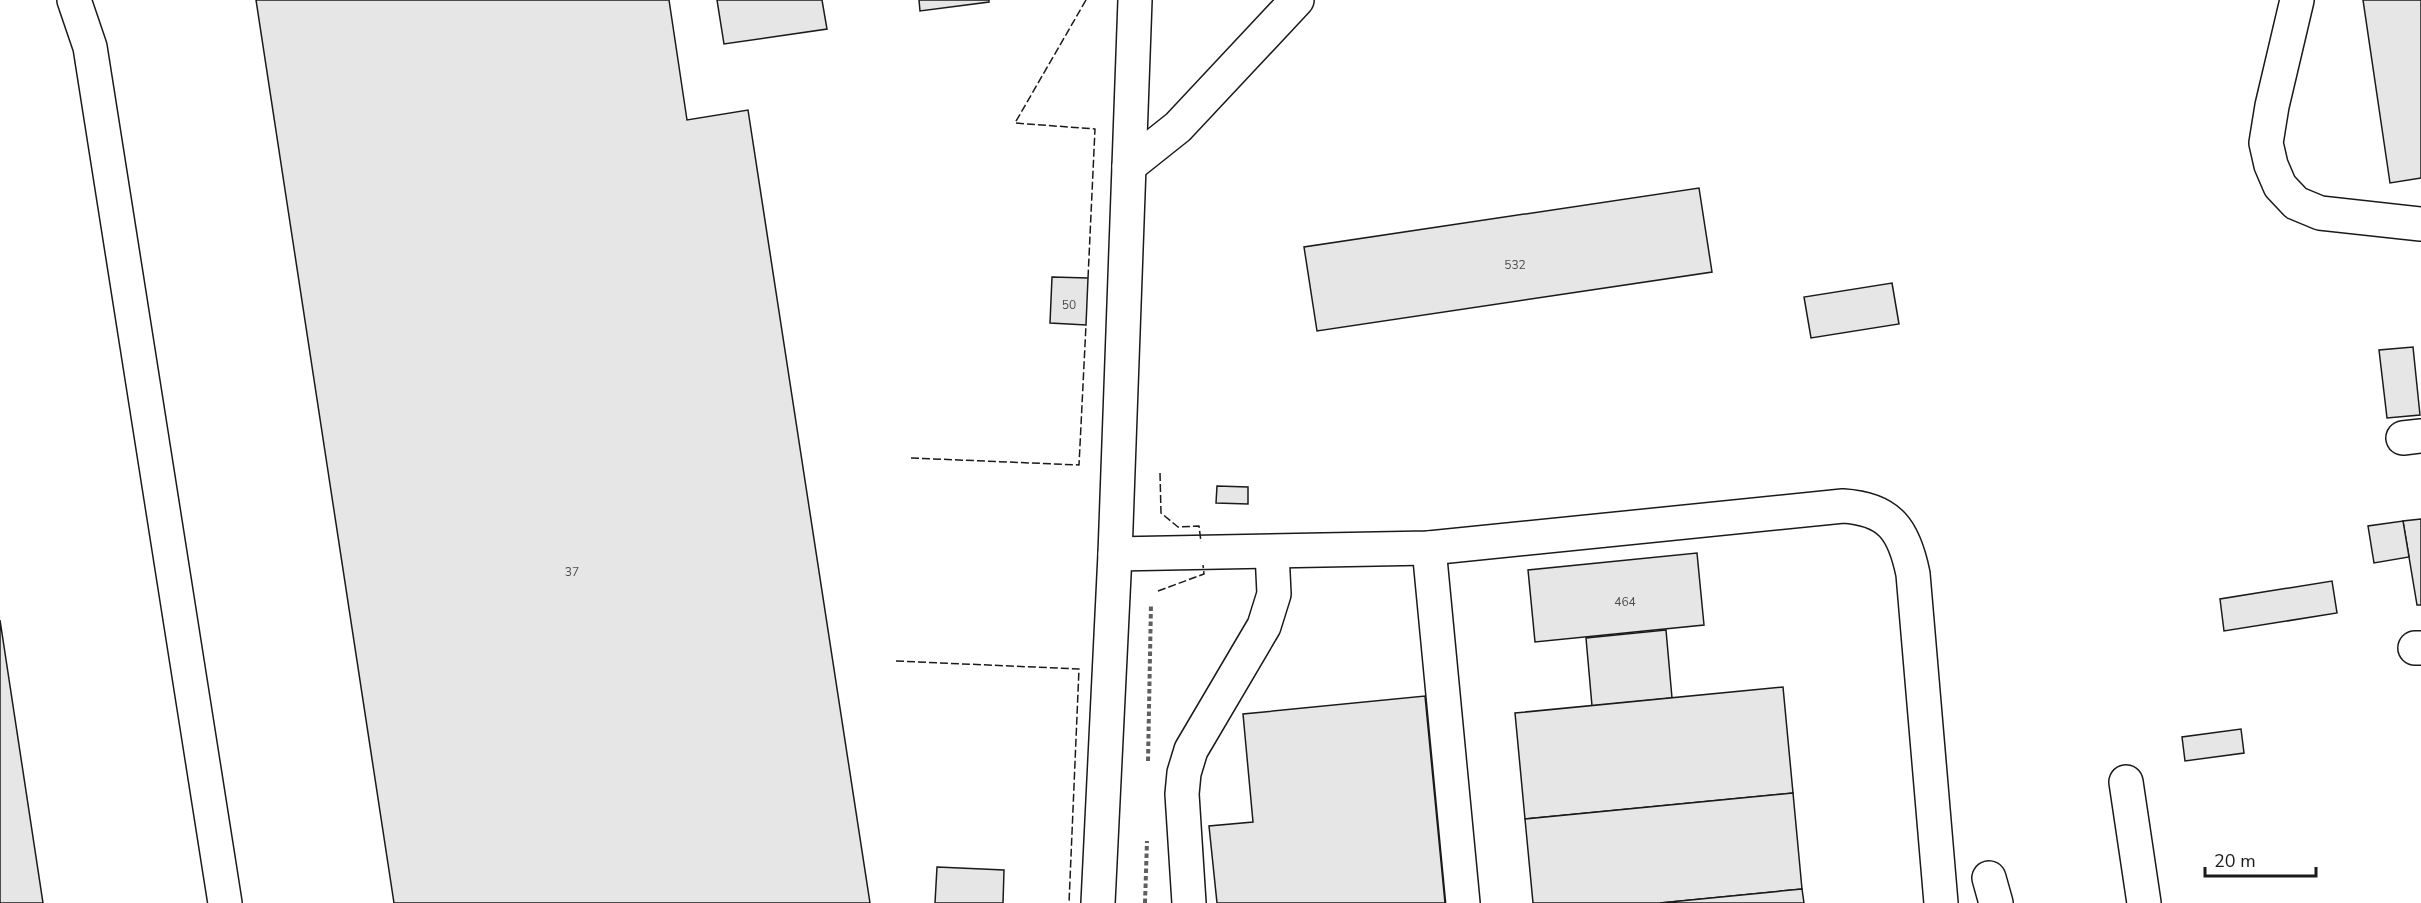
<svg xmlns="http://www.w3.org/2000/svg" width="2421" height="903" viewBox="0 0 2421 903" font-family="'Nunito Sans',sans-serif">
	<rect width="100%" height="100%" fill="#fff"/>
	<g fill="#e6e6e6" stroke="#1a1a1a" stroke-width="1.5">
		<polygon points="256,0 669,0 687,120 748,110 870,903 394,903"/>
		<polygon points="717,0 822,0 827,29 724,44"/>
		<polygon points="919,0 989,0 989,2 920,11"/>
		<polygon points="2363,0 2421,0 2421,178 2390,183"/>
		<polygon points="1699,188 1712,272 1317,331 1304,247"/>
		<polygon points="1052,277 1088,278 1086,325 1050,323"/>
		<polygon points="1892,283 1899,324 1811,338 1804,297"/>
		<polygon points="2413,347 2420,415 2387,418 2379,350"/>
		<polygon points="1217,486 1248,487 1248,504 1216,503"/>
		<polygon points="2421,519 2421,605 2417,605 2403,521"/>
		<polygon points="2403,521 2409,557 2374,563 2368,526"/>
		<polygon points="1697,553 1704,625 1535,642 1528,570"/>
		<polygon points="2332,581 2337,613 2224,631 2220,599"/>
		<polygon points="0,620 43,903 0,903"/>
		<polygon points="1666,630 1672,698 1592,706 1586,638"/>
		<polygon points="1783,687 1793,793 1525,819 1515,713"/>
		<polygon points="1425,696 1445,903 1217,903 1209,826 1253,822 1243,714"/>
		<polygon points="2241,729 2244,753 2185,761 2182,737"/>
		<polygon points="1793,793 1802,889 1660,903 1533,903 1525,819"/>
		<polygon points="937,867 1004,870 1003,903 935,903"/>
		<polygon points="1802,889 1804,903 1660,903"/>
	</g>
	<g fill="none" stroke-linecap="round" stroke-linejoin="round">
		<g stroke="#1a1a1a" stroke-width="36">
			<g id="minor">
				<polyline points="74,0 90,47 225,903"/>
				<polyline points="2297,0 2272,106 2266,143 2271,165 2280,186 2296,203 2320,213 2421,224"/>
				<polyline points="1129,166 1178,127 1297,0"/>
				<polyline points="2403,438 2421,436"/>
				<polyline points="1429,548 1463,903"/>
				<path d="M1115 554 1429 548 1843 506C1890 509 1904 530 1913 574L1941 903"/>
				<polyline points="2415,648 2421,648"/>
				<polyline points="2126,782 2144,903"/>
				<polyline points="1989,878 1996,903"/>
				<polyline points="1098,903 1115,554 1135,0"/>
				<polyline points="1189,903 1182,794 1184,773 1191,750 1264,626 1274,594 1272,552"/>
			</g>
		</g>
		<g stroke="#5f5f5f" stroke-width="4" stroke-dasharray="4.5 3" stroke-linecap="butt">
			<polyline points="1148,761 1151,604"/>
			<polyline points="1145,903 1147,841"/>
		</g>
		<use href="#minor" stroke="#fff" stroke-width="33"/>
		<g stroke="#1a1a1a" stroke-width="1.5" stroke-dasharray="8 3" stroke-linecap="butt">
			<polyline points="1086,0 1015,123 1095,129 1088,278"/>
			<polyline points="911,458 1079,465 1086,325"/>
			<polyline points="1160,473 1161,513 1178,527 1199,526 1201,542"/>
			<polyline points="1158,591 1204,574 1203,565"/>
			<polyline points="896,661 1079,669 1069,903"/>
		</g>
	</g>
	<g text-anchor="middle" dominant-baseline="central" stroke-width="4.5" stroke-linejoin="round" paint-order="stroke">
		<g font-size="12" fill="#4d4d4d">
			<text x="1515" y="265">532</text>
			<text x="1069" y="305">50</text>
			<text x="572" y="572">37</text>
			<text x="1625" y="602">464</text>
		</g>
	</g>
	<path d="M2205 867v9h111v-9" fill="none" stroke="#1a1a1a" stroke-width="3"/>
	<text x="2214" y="867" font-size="18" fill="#1a1a1a" stroke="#ffffff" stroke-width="4.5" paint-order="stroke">20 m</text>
</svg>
